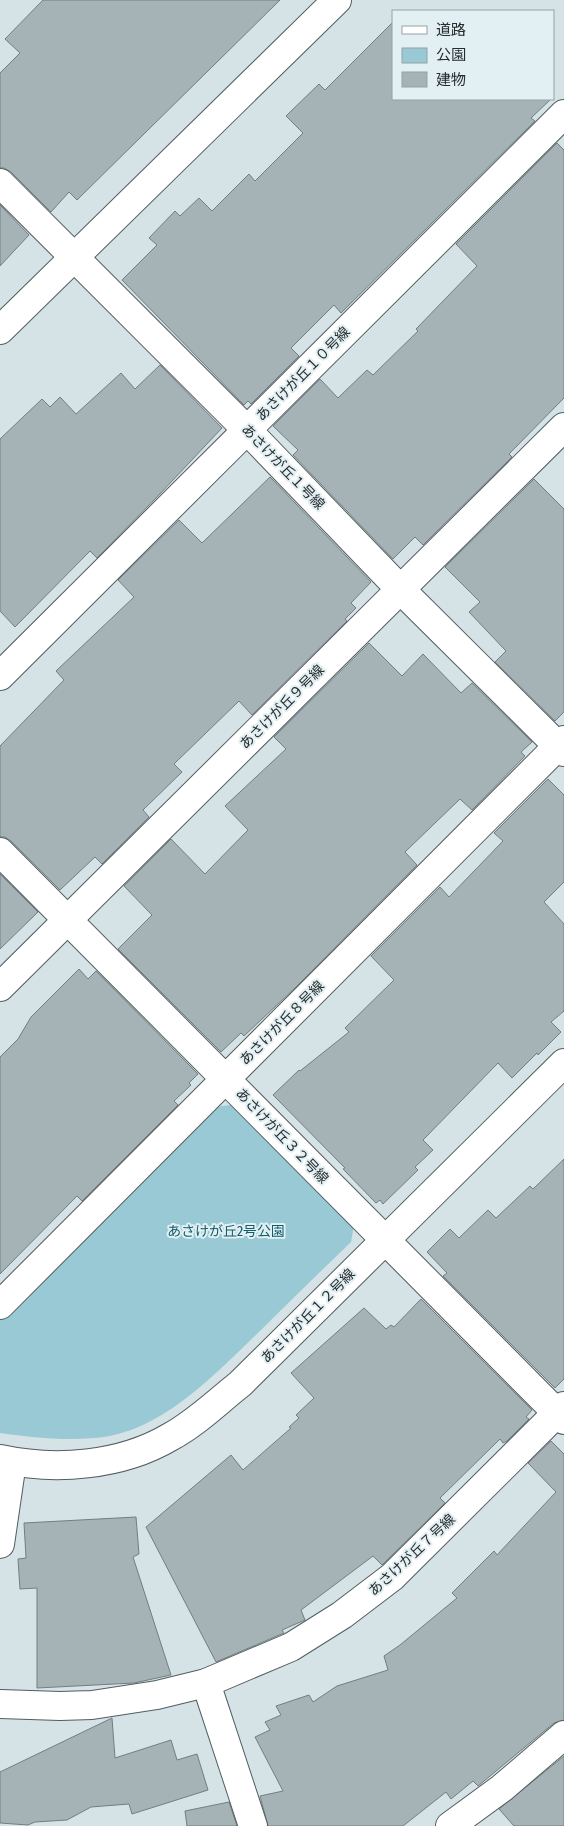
<svg xmlns="http://www.w3.org/2000/svg" width="564" height="1826" viewBox="0 0 564 1826" font-family="'Fira Sans Condensed','Noto Sans JP',sans-serif">
	<rect width="100%" height="100%" fill="#d5e2e6"/>
	<path fill="#98c9d4" d="M237 1104 354 1225 351 1242C321 1271 291 1300 261 1330 219 1370 170 1424 110 1436 74 1442 36 1438 0 1433V1320L216 1107Z"/>
	<g fill="#a6b3b6" stroke="#727e81">
		<polygon points="43,0 280,0 77,200 69,192 51,212 11,172 4,168 0,168 0,73 20,53 5,39"/>
		<polygon points="393,22 393,99 551,99 531,118 535,121 341,313 334,305 291,348 299,356 251,404 248,401 244,405 122,280 157,245 149,238 175,211 180,216 199,198 212,211 249,174 255,181 303,133 286,116 319,84 325,90"/>
		<polygon points="557,143 564,150 564,398 509,454 512,457 423,545 415,537 393,559 293,455 298,450 273,426 320,379 338,398 367,370 373,375 418,331 416,329 477,266 456,244"/>
		<polygon points="0,205 29,235 0,266"/>
		<polygon points="160,365 222,428 157,497 97,558 90,551 15,627 0,611 0,439 42,399 50,407 60,397 76,414 121,373 135,389"/>
		<polygon points="270,477 371,582 351,603 356,608 345,619 347,621 252,715 239,701 174,764 182,772 143,810 149,817 102,864 95,857 60,890 11,841 5,837 0,837 0,746 64,680 56,671 134,597 118,580 179,520 202,543"/>
		<polygon points="534,479 564,509 564,712 555,721 495,662 506,651 469,612 480,602 445,567"/>
		<polygon points="369,643 402,676 423,654 461,693 472,683 532,742 521,752 525,756 472,810 460,799 405,852 417,865 296,987 244,1036 241,1033 221,1052 118,949 152,915 124,886 171,839 205,874 248,830 225,806 286,749 274,737"/>
		<polygon points="548,779 564,795 564,882 544,902 564,924 564,1011 551,1022 561,1032 538,1055 537,1053 512,1078 498,1063 423,1140 433,1150 415,1167 418,1170 383,1204 380,1200 376,1203 343,1169 345,1168 273,1095 299,1070 300,1071 349,1032 345,1028 394,980 371,956 440,887 449,897 503,841 494,833"/>
		<polygon points="0,874 38,912 0,949"/>
		<polygon points="79,969 88,979 96,971 198,1074 189,1083 191,1085 174,1101 178,1105 82,1201 77,1196 0,1274 0,1057 18,1039 31,1017"/>
		<polygon points="564,1159 564,1379 555,1388 443,1276 447,1273 427,1252 450,1229 459,1238 488,1210 496,1218 530,1186 533,1189"/>
		<polygon points="421,1299 532,1410 526,1417 529,1419 507,1441 503,1443 500,1439 440,1498 445,1503 382,1565 373,1556 301,1610 305,1620 282,1630 284,1633 216,1662 146,1527 231,1455 243,1470 291,1428 289,1427 299,1418 296,1415 314,1398 291,1373 364,1308 386,1329 391,1325 394,1327"/>
		<polygon points="551,1441 564,1454 564,1720 554,1723 478,1786 473,1781 451,1799 446,1792 403,1826 268,1826 260,1796 283,1791 255,1737 270,1730 265,1722 281,1715 276,1706 309,1695 313,1702 337,1686 388,1670 384,1656 400,1645 457,1598 452,1593 494,1551 497,1555 556,1492 528,1463"/>
		<polygon points="136,1517 139,1554 133,1557 171,1675 134,1683 37,1688 37,1588 20,1589 18,1559 26,1558 24,1523"/>
		<polygon points="112,1718 115,1758 171,1740 177,1760 197,1754 208,1790 132,1814 129,1804 91,1807 67,1820 35,1822 28,1825 0,1823 0,1772"/>
		<polygon points="564,1756 564,1826 514,1826 499,1809"/>
		<polygon points="229,1802 237,1826 187,1826 185,1811"/>
	</g>
	<g fill="none" stroke-linecap="round" stroke-linejoin="round">
		<g stroke="#525e61" stroke-width="30">
			<g id="minor">
				<polyline points="0,183 247,430 400,589 564,752"/>
				<polyline points="0,676 564,114"/>
				<polyline points="0,852 564,1420"/>
				<polyline points="0,987 564,427"/>
				<polyline points="0,1305 564,740"/>
				<path d="M0 1459C55 1471 121 1466 170 1437 196 1423 217 1402 240 1384L564 1063"/>
				<polyline points="0,1544 12,1462"/>
				<polyline points="206,1683 253,1826"/>
				<polyline points="0,1704 60,1706 92,1705 157,1695 206,1683 291,1647 342,1615 392,1577 564,1406"/>
				<polyline points="450,1826 502,1788 564,1735"/>
			</g>
		</g>
		<g stroke="#525e61" stroke-width="30">
			<polyline id="tertiary" points="0,330 337,0"/>
		</g>
		<use href="#minor" stroke="#fff" stroke-width="28"/>
		<use href="#tertiary" stroke="#fff" stroke-width="28"/>
	</g>
	<g text-anchor="middle" dominant-baseline="central" stroke-width="4" stroke-linejoin="round" paint-order="stroke">
		<g font-size="14" fill="#272c2d" stroke="#e2eff3">
			<text transform="translate(303 374) rotate(-45)">あさけが丘１０号線</text>
			<text transform="translate(283 467) rotate(46)">あさけが丘１号線</text>
			<text transform="translate(282 707) rotate(-45)">あさけが丘９号線</text>
			<text transform="translate(282 1023) rotate(-45)">あさけが丘８号線</text>
			<text transform="translate(282 1136) rotate(46)">あさけが丘３２号線</text>
			<text transform="translate(308 1316) rotate(-45)">あさけが丘１２号線</text>
			<text transform="translate(412 1555) rotate(-43)">あさけが丘７号線</text>
		</g>
		<g font-size="14" fill="#115d6b" stroke="#e2eff3">
			<text x="226" y="1231">あさけが丘2号公園</text>
		</g>
	</g>
	<rect x="392" y="10" width="162" height="90" fill="#e2eff3" stroke="#97a1a4"/>
	<rect x="402" y="26" width="25" height="8" fill="#ffffff" stroke="#97a1a4"/>
	<text x="436" y="35" font-size="15" fill="#272c2d">道路</text>
	<rect x="402" y="48" width="25" height="15" fill="#98c9d4" stroke="#97a1a4"/>
	<text x="436" y="60" font-size="15" fill="#272c2d">公園</text>
	<rect x="402" y="72" width="25" height="15" fill="#a6b3b6" stroke="#97a1a4"/>
	<text x="436" y="85" font-size="15" fill="#272c2d">建物</text>
</svg>
